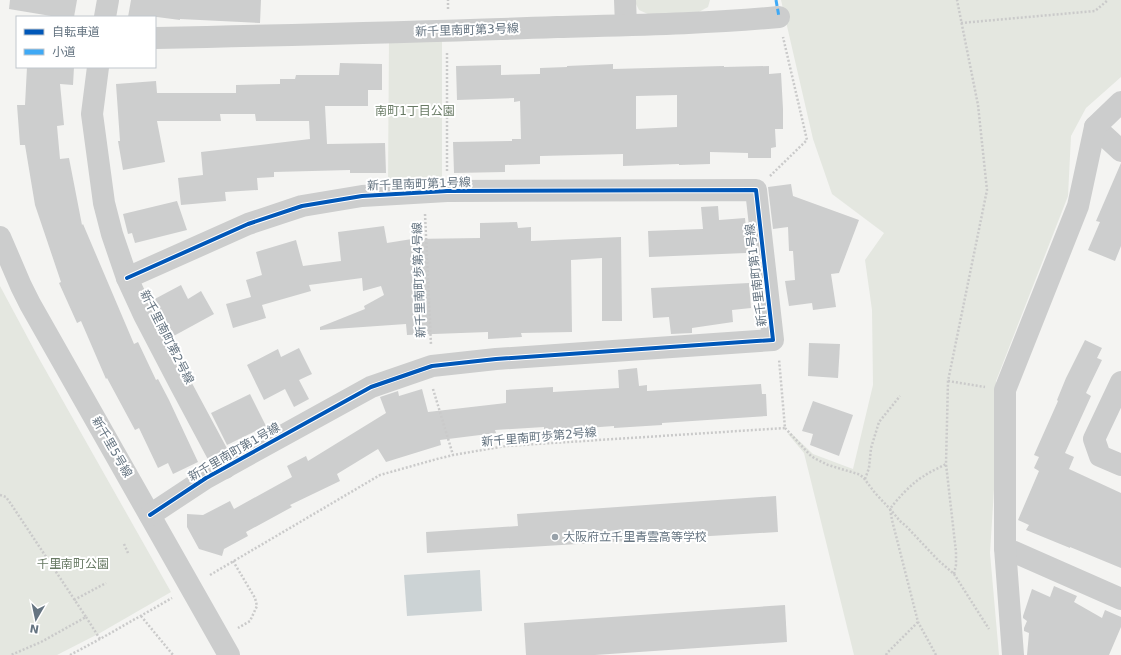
<svg xmlns="http://www.w3.org/2000/svg" width="1121" height="655" viewBox="0 0 1121 655" font-family="'DejaVu Sans','Noto Sans JP',sans-serif">
	<rect width="100%" height="100%" fill="#f4f4f2"/>
	<g fill="#e4e7e0">
		<polygon points="634,0 710,0 708,7 697,13 650,15 639,10"/>
		<polygon points="781,0 1121,0 1121,77 1086,108 1071,136 1068,196 996,381 995,473 990,553 999,655 854,655 804,453 788,434 791,433 813,454 853,469 873,385 872,310 865,260 884,233 832,194 813,139"/>
		<polygon points="442,39 442,182 388,183 389,40"/>
		<polygon points="0,286 37,355 171,592 100,633 57,655 0,655"/>
	</g>
	<polygon fill="#ccd3d5" points="480,570 482,611 407,616 404,575"/>
	<g fill="#cdcece" fill-rule="evenodd">
		<polygon points="10,0 77,0 74,17 57,17 9,9"/>
		<polygon points="131,0 261,0 260,23 180,19 180,20 157,17 128,17"/>
		<polygon points="340,63 382,64 382,90 368,90 368,106 325,106 327,144 385,143 386,173 350,173 350,170 274,172 274,177 257,178 258,190 225,192 226,201 181,205 178,178 203,175 201,152 310,139 309,121 256,121 255,114 220,114 221,121 157,121 165,162 123,170 118,141 120,141 116,84 156,81 157,93 236,93 236,85 280,84 280,79 295,79 296,75 339,75"/>
		<path d="M613 64V69L724 66V67L769 66V74L781 73 783 109V129H775L776 147 771 148V158H748V153L710 152V164L679 165V164L623 166V154L540 156V164L505 165V172L454 173 453 142 512 141V139H521L520 101 514 102V98L457 100 456 66 501 65V75L540 74V68L567 67V66ZM677 95V127L636 129V96Z"/>
		<polygon points="27,67 74,67 73,85 60,84 64,125 57,126 60,159 69,158 82,225 83,224 134,344 138,342 156,380 158,379 169,400 198,462 173,474 168,463 158,468 139,428 135,430 107,378 106,379 81,321 77,323 59,283 61,282 35,205 25,145 20,145 17,105 25,105"/>
		<polygon points="1121,163 1121,246 1115,261 1088,250 1100,222 1096,221"/>
		<polygon points="791,184 793,196 859,220 839,273 831,274 836,307 813,310 812,303 789,306 785,281 795,280 793,251 789,251 788,227 773,229 768,187"/>
		<polygon points="177,201 187,230 135,243 132,233 128,234 123,214"/>
		<polygon points="718,206 719,220 745,218 748,251 746,251 746,253 649,257 648,231 703,229 701,207"/>
		<polygon points="517,222 518,228 531,227 531,241 621,237 622,321 602,321 602,258 571,260 572,332 521,333 522,337 488,339 488,332 407,335 406,324 320,330 320,327 365,309 364,306 384,295 381,286 363,291 362,278 309,285 311,291 262,305 266,318 233,328 226,304 251,297 246,280 262,275 256,252 296,240 303,266 341,261 338,232 384,226 387,243 412,239 480,238 480,223"/>
		<polygon points="749,283 751,308 732,310 733,322 692,328 692,333 671,334 669,317 653,318 651,288"/>
		<polygon points="181,285 188,299 201,291 214,314 170,338 151,301"/>
		<polygon points="1085,340 1102,348 1097,358 1102,360 1086,393 1091,396 1065,453 1074,457 1069,469 1121,493 1121,568 1070,547 1070,548 1026,530 1029,525 1018,520 1039,471 1034,468 1039,457 1034,455 1058,401 1057,400 1066,378"/>
		<polygon points="809,343 840,344 838,378 808,376"/>
		<polygon points="299,348 312,374 299,380 309,399 294,407 285,389 264,400 247,365 278,349 281,357"/>
		<polygon points="637,368 639,386 647,385 647,391 761,384 762,394 766,394 767,416 662,423 662,425 614,428 614,426 544,431 544,427 495,430 496,433 440,440 441,445 386,462 378,449 337,474 340,481 290,505 292,507 246,532 248,536 224,549 222,556 199,549 187,527 187,514 203,515 230,501 234,509 292,477 287,466 306,456 308,461 386,413 380,397 398,391 399,396 422,389 428,412 506,403 506,390 553,387 553,392 619,388 618,370"/>
		<polygon points="250,394 266,426 227,445 211,413"/>
		<polygon points="813,401 853,415 839,456 810,445 813,434 802,431"/>
		<polygon points="776,496 778,532 427,553 426,532 518,526 517,514"/>
		<polygon points="1054,586 1077,596 1074,602 1102,618 1105,610 1121,617 1121,627 1109,655 1027,655 1029,633 1024,631 1024,628 1027,621 1023,618 1023,616 1032,589 1050,597"/>
		<polygon points="785,605 787,642 595,655 526,655 524,623"/>
	</g>
	<g fill="none" stroke-linecap="round" stroke-linejoin="round">
		<g stroke="#cacaca" stroke-width="2.5" stroke-dasharray="2 2" stroke-linecap="butt">
			<polyline points="448,9 448,0"/>
			<polyline points="961,23 1095,11 1108,0"/>
			<polyline points="447,171 447,52"/>
			<polyline points="770,176 807,140 783,37"/>
			<polyline points="425,214 431,345"/>
			<polyline points="948,381 985,387"/>
			<polyline points="433,389 453,455"/>
			<polyline points="785,428 811,456 816,459 828,465 858,474 863,477 875,493 890,509 900,521 906,526 938,560 954,574 989,629"/>
			<polyline points="865,479 869,468 871,448 879,422 900,396"/>
			<polyline points="0,495 6,497 11,504 86,617 41,642 11,655"/>
			<polyline points="124,544 128,553"/>
			<polyline points="233,561 255,598 257,606 250,621 238,628"/>
			<polyline points="954,574 956,565 956,552 946,464 948,381 987,190 978,105 957,0"/>
			<polyline points="210,575 380,475 437,459 453,455 506,446 785,428 779,359"/>
			<polyline points="74,600 106,583"/>
			<polyline points="141,616 173,655"/>
			<polyline points="86,617 100,639"/>
			<polyline points="70,655 100,639 172,598"/>
			<polyline points="886,655 887,653 918,622"/>
			<path d="M936 655 918 622 892 520 890 509C898 498 913 482 924 476 931 471 939 468 946 464"/>
		</g>
		<g stroke="#cccdcd" stroke-width="22">
			<polyline points="625,0 626,25"/>
			<polyline points="105,17 108,0"/>
			<path d="M155 38C289 35 423 32 557 27 631 25 705 24 779 17"/>
			<polyline points="98,67 92,114 104,203 112,234 127,278 144,315 180,384 225,468"/>
			<polyline points="1095,127 1121,151"/>
			<polyline points="0,237 21,286 30,304 229,655"/>
			<polyline points="127,278 248,224 302,206 362,196 447,191 756,190 773,340 496,359 432,366 371,387 206,478 150,515"/>
			<polyline points="1121,382 1094,439 1100,456 1121,465"/>
			<polyline points="1005,548 1121,599"/>
			<polyline points="1013,655 1005,548 1005,390 1078,206 1095,127 1121,102"/>
		</g>
		<polyline stroke="#3fa9f5" stroke-width="3" stroke-dasharray="6 3" stroke-linecap="butt" points="776,0 779,17"/>
		<g stroke="#fff" stroke-width="6">
			<polyline id="cycleway" points="127,278 248,224 302,206 362,196 447,191 756,190 773,340 496,359 432,366 371,387 206,478 150,515"/>
		</g>
		<use href="#cycleway" stroke="#0057b8" stroke-width="4"/>
	</g>
	<circle fill="#97a1a9" stroke="#fff" stroke-width="1.5" cx="555" cy="537" r="4"/>
	<g text-anchor="middle" dominant-baseline="central" stroke-width="4" stroke-linejoin="round" paint-order="stroke">
		<g font-size="12" fill="#657481" stroke="#fff">
			<text transform="translate(467 30) rotate(-2)">新千里南町第3号線</text>
			<text transform="translate(419 184) rotate(-2)">新千里南町第1号線</text>
			<text transform="translate(756 275) rotate(-97)">新千里南町第1号線</text>
			<text transform="translate(419 280) rotate(-92)">新千里南町歩第4号線</text>
			<text transform="translate(167 337) rotate(63)">新千里南町第2号線</text>
			<text transform="translate(539 437) rotate(-5)">新千里南町歩第2号線</text>
			<text transform="translate(112 447) rotate(60)">新千里5号線</text>
			<text transform="translate(234 452) rotate(-30)">新千里南町第1号線</text>
		</g>
		<g font-size="12" fill="#677963" stroke="#fff">
			<text x="415" y="111">南町1丁目公園</text>
			<text x="73" y="564">千里南町公園</text>
		</g>
		<g font-size="12" fill="#657481" stroke="#fff" text-anchor="start">
			<text x="563" y="537">大阪府立千里青雲高等学校</text>
		</g>
	</g>
	<rect x="16" y="16" width="140" height="52" fill="#ffffff" stroke="#c1c7cd"/>
	<rect x="24" y="29" width="20" height="6" fill="#0057b8" stroke="#c1c7cd"/>
	<text x="52" y="36" font-size="12" fill="#657481">自転車道</text>
	<rect x="24" y="49" width="20" height="6" fill="#3fa9f5" stroke="#c1c7cd"/>
	<text x="52" y="56" font-size="12" fill="#657481">小道</text>
	<g transform="translate(36 619) rotate(189)" stroke="#ffffff" stroke-width="3" paint-order="stroke">
	<path d="M0-3L7 15L0 10L-7 15Z" fill="#657481"/>
	<text y="-6" font-size="11" font-weight="bold" text-anchor="middle" fill="#657481">N</text>
	</g>
</svg>
